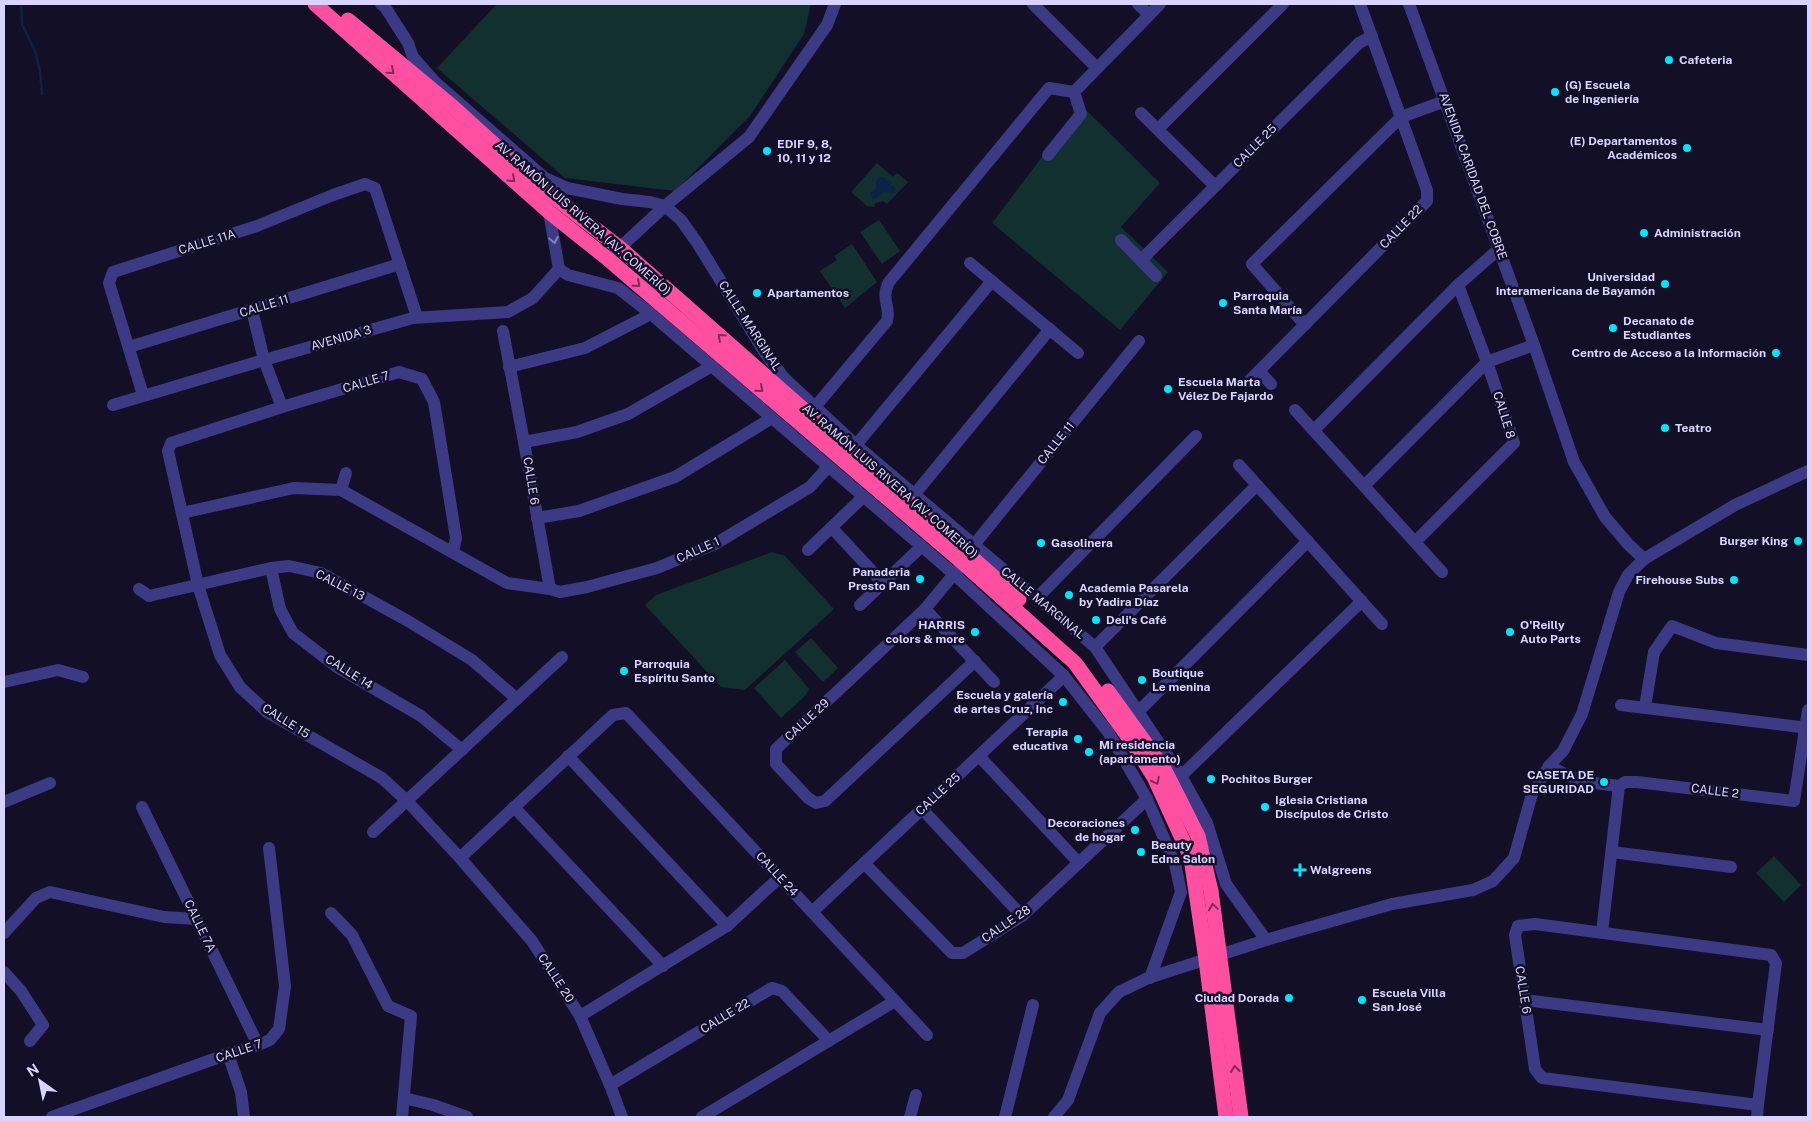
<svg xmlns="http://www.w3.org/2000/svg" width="1812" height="1121" viewBox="0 0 1812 1121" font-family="'Public Sans',sans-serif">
	<rect width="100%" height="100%" fill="#130f26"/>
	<g fill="#12302f">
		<polygon points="497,4 811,4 804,34 750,116 675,191 565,178 437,68"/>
		<polygon points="1081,105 1160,183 1121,227 1168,272 1120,330 992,223"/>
		<polygon points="877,163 893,177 897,173 908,182 887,204 883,201 875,203 874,207 867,206 851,192"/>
		<polygon points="879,220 900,251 882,264 860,232"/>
		<polygon points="852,244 877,282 845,308 820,271 837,260 834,256"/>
		<polygon points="772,552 785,556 834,609 745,690 721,687 645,605 656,595"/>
		<polygon points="811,638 838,668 823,682 795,652"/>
		<polygon points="785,660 809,689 806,695 781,718 754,688"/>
		<polygon points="1774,856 1801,885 1784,902 1756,873"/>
	</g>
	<polygon fill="#0c2248" points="880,177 884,177 887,181 890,180 892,183 890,185 895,187 896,190 894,193 883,192 877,198 873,199 870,193 876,188 876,181"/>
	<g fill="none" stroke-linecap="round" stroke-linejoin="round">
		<polyline stroke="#0c2248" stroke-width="2.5" points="21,4 22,24 35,51 40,71 42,94"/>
		<g stroke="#3d3a85" stroke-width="12">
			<polyline points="381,4 385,7 408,43 413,57 435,82 545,178 567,188 622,199 650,202 665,206 681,220 698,244 765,353 784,378 856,445 1095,647 1181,776 1207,823 1226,884 1266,940"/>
			<polyline points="1033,4 1097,68"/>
			<polyline points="1138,4 1149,15"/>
			<polyline points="1409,4 1534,345 1574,462 1605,517 1628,544 1644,559"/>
			<polyline points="1141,113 1215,186"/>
			<polyline points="1158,129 1283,4"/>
			<polyline points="1048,155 1081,114 1074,92"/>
			<polyline points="549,212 559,269"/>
			<polyline points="1121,240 1156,276"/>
			<polyline points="613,254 665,206 749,137 827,25 835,4"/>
			<polyline points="1141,260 1359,43 1372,36"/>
			<polyline points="970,263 1078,353"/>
			<polyline points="559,269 568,275 618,288 651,314 955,575 1064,676 1108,732 1147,799 1175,864 1181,892 1150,978"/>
			<polyline points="252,310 264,360 282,407"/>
			<polyline points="1305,325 1252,264 1401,117 1445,101"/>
			<polyline points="503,331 524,442 550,589"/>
			<polyline points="129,347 400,264"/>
			<polyline points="509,367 585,348 651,314"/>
			<polyline points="1259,371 1271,384"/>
			<polyline points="1250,380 1427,201 1427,190 1360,4"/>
			<polyline points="143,395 109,283 113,272 257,226 333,195 365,184 375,188 417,317"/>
			<polyline points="113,405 264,360 413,318 508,312 533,298 559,269"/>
			<path d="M815 407 887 321C891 305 880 300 889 282L1049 88 1074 92 1160 4"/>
			<polyline points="1295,410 1442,572"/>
			<polyline points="1314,430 1458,285 1499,249"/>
			<polyline points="524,442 577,432 628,414 712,366"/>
			<polyline points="856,445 992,281"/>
			<polyline points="1239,465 1382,624"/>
			<polyline points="1365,485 1487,362 1534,345"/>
			<polyline points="341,490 346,473"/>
			<polyline points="914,495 1050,329"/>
			<polyline points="182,513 294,488 341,490 507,583 550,589 560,592 587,587 657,568 715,544 810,487 828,467"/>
			<polyline points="537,518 579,511 675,477 772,418"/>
			<polyline points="832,528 883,583"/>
			<polyline points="1415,542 1514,443 1487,362 1458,285"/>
			<polyline points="808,550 863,497"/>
			<polyline points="969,551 1139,341"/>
			<polyline points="453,552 456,538 434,402 422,379 399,372 282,407 171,443 168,451 198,585 220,655 240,687 267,712 382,778 407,801 460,858 532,941 580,1016 610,1085 622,1117"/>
			<polyline points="271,568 280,609 293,633 337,667 421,716 462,750"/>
			<polyline points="959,568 925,609 776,749 776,764 808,798 816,803 825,801 975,661"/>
			<polyline points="139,589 149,596 271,568 289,566 321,573 408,621 472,660 517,699"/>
			<polyline points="1037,598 1196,436"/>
			<polyline points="860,605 921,547"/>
			<polyline points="925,609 994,682"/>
			<polyline points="1095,647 1257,485"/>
			<polyline points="4,682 58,670 83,677"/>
			<polyline points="1621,705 1808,728"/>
			<polyline points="1645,707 1654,652 1672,626 1716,643 1808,655"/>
			<polyline points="1139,711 1308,541"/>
			<polyline points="568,756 727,926"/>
			<polyline points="979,756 1079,863"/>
			<polyline points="1549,766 1579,781 1619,786 1625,782 1637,782 1794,801 1808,710"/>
			<polyline points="1181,776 1362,601"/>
			<polyline points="4,802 50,783"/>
			<polyline points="142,807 258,1045"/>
			<polyline points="514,807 663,966"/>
			<polyline points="922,809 1022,916"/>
			<polyline points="373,832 562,657"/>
			<polyline points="1612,852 1731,867"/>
			<polyline points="460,858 613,715 626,713 927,1035"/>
			<polyline points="864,863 952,953 963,953 1022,916 1147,799"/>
			<polyline points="812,912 1064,676"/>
			<polyline points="331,913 352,935 388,1006 411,1016 402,1117"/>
			<polyline points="1602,932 1619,786"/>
			<polyline points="4,933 36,898 50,892 164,917 196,919"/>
			<polyline points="4,972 21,991 43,1025 30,1041"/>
			<polyline points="1524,1000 1768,1030"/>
			<polyline points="580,1016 727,926 780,877"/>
			<polyline points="228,1054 241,1092 244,1117"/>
			<polyline points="610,1085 772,988 782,991 829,1041"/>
			<polyline points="404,1098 433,1105 467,1117"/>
			<polyline points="52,1117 228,1054 258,1045 270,1040 279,1029 285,986 269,848"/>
			<polyline points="702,1117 895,1001"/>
			<polyline points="910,1117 916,1095"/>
			<polyline points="1005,1117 1033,1005"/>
			<polyline points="1054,1117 1068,1100 1100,1013 1119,992 1148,978 1266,940 1392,904 1473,890 1493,881 1514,858 1532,794 1549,766 1563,751 1582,714 1619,592 1628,575 1644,559 1735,505 1808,471"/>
			<polyline points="1757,1117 1758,1105 1776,963 1771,955 1535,924 1518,926 1515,935 1535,1069 1542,1078 1758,1105"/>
		</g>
		<g stroke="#ff4fa3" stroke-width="15">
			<polyline points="315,4 549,212 608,259 962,562 1075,663 1130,739 1154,777 1191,858 1206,960 1226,1117"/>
			<polyline points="348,20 453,107 541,187 620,248 1019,599"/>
			<polyline points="1108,691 1164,769 1198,836 1211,891 1241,1117"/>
		</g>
	</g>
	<defs><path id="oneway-chevron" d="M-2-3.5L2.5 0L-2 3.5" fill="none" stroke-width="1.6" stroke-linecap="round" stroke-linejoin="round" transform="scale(1.25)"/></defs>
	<g stroke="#7d2c5e">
		<use href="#oneway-chevron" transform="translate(391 71) rotate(41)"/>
		<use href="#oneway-chevron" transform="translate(512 179) rotate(42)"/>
		<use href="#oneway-chevron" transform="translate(637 284) rotate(41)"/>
		<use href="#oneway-chevron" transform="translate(721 337) rotate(-138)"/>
		<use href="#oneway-chevron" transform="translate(760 389) rotate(41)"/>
		<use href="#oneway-chevron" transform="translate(1156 781) rotate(63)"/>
		<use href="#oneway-chevron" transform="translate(1213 907) rotate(-98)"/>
		<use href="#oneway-chevron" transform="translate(1235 1069) rotate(-97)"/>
	</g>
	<use stroke="#837fbc" href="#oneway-chevron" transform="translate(554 240) rotate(79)"/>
	<g fill="#00e5ff" stroke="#130f26" stroke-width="2">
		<circle cx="1669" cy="60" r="5"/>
		<circle cx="1555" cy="92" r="5"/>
		<circle cx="1687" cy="148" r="5"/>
		<circle cx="767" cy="151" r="5"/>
		<circle cx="1644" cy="233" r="5"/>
		<circle cx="1665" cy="284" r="5"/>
		<circle cx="757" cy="293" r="5"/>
		<circle cx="1223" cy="303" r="5"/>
		<circle cx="1613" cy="328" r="5"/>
		<circle cx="1776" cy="353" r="5"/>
		<circle cx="1168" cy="389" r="5"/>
		<circle cx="1665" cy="428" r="5"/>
		<circle cx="1798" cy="541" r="5"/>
		<circle cx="1041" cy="543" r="5"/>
		<circle cx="920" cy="579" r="5"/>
		<circle cx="1734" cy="580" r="5"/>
		<circle cx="1069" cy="595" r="5"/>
		<circle cx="1096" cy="620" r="5"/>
		<circle cx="975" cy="632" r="5"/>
		<circle cx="1510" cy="632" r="5"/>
		<circle cx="624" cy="671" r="5"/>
		<circle cx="1142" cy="680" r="5"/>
		<circle cx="1063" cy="702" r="5"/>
		<circle cx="1078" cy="739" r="5"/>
		<circle cx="1089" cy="752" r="5"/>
		<circle cx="1211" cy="779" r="5"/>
		<circle cx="1604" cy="782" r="5"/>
		<circle cx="1265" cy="807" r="5"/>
		<circle cx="1135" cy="830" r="5"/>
		<circle cx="1141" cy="852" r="5"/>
		<path d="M1297.5 862.5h5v5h5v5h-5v5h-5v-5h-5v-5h5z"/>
		<circle cx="1289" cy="998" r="5"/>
		<circle cx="1362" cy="1000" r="5"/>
	</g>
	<g text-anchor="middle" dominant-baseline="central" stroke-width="5" stroke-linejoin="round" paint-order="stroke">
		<g font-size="12" font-weight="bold" fill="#d9d4ff" stroke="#130f26" text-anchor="start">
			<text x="1679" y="60">Cafeteria</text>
			<text x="1565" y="85">(G) Escuela<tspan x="1565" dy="14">de Ingeniería</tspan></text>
			<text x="1677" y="141" text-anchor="end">(E) Departamentos<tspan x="1677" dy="14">Académicos</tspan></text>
			<text x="777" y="144">EDIF 9, 8,<tspan x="777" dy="14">10, 11 y 12</tspan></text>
			<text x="1654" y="233">Administración</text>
			<text x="1655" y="277" text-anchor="end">Universidad<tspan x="1655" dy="14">Interamericana de Bayamón</tspan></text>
			<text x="767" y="293">Apartamentos</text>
			<text x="1233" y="296">Parroquia<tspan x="1233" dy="14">Santa María</tspan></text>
			<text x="1623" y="321">Decanato de<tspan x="1623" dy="14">Estudiantes</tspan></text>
			<text x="1766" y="353" text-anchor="end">Centro de Acceso a la Información</text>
			<text x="1178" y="382">Escuela Marta<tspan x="1178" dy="14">Vélez De Fajardo</tspan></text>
			<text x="1675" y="428">Teatro</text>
			<text x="1788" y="541" text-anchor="end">Burger King</text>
			<text x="1051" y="543">Gasolinera</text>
			<text x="910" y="572" text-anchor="end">Panaderia<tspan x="910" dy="14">Presto Pan</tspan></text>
			<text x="1724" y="580" text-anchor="end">Firehouse Subs</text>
			<text x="1079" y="588">Academia Pasarela<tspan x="1079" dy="14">by Yadira Díaz</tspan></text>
			<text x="1106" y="620">Deli's Café</text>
			<text x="965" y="625" text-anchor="end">HARRIS<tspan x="965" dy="14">colors &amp; more</tspan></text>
			<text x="1520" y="625">O'Reilly<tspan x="1520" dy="14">Auto Parts</tspan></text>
			<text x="634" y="664">Parroquia<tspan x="634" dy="14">Espíritu Santo</tspan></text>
			<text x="1152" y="673">Boutique<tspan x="1152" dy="14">Le menina</tspan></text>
			<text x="1053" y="695" text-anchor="end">Escuela y galería<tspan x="1053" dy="14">de artes Cruz, Inc</tspan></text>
			<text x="1068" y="732" text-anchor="end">Terapia<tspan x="1068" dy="14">educativa</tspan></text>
			<text x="1099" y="745">Mi residencia<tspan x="1099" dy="14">(apartamento)</tspan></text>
			<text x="1594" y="775" text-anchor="end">CASETA DE<tspan x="1594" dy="14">SEGURIDAD</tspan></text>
			<text x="1221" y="779">Pochitos Burger</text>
			<text x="1275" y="800">Iglesia Cristiana<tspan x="1275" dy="14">Discípulos de Cristo</tspan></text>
			<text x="1125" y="823" text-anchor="end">Decoraciones<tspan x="1125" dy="14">de hogar</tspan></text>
			<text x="1151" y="845">Beauty<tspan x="1151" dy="14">Edna Salon</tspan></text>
			<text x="1310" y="870">Walgreens</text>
			<text x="1372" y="993">Escuela Villa<tspan x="1372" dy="14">San José</tspan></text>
			<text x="1279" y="998" text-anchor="end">Ciudad Dorada</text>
		</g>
		<g font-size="12" fill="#d9d4ff" stroke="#130f26">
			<text transform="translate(1255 146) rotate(-45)">CALLE 25</text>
			<text transform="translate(1473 176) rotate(70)">AVENIDA CARIDAD DEL COBRE</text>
			<text transform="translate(583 218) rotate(41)">AV. RAMÓN LUIS RIVERA (AV. COMERÍO)</text>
			<text transform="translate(1401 227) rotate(-46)">CALLE 22</text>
			<text transform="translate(207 242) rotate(-17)">CALLE 11A</text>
			<text transform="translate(264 306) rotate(-17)">CALLE 11</text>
			<text transform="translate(750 326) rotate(57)">CALLE MARGINAL</text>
			<text transform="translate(341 338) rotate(-16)">AVENIDA 3</text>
			<text transform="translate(366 382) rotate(-17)">CALLE 7</text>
			<text transform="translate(1504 415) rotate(73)">CALLE 8</text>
			<text transform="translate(1056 443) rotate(-51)">CALLE 11</text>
			<text transform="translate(531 481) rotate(81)">CALLE 6</text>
			<text transform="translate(890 481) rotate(41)">AV. RAMÓN LUIS RIVERA (AV. COMERÍO)</text>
			<text transform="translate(698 550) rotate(-24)">CALLE 1</text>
			<text transform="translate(340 585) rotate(27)">CALLE 13</text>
			<text transform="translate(1043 603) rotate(40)">CALLE MARGINAL</text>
			<text transform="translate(349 672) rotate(32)">CALLE 14</text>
			<text transform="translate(807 720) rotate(-43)">CALLE 29</text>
			<text transform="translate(286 721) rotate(32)">CALLE 15</text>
			<text transform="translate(1715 791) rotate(7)">CALLE 2</text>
			<text transform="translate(938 794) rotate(-43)">CALLE 25</text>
			<text transform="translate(777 874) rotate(47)">CALLE 24</text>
			<text transform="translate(1006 924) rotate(-34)">CALLE 28</text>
			<text transform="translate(200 926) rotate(64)">CALLE 7A</text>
			<text transform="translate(556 978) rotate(57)">CALLE 20</text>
			<text transform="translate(1523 990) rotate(81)">CALLE 6</text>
			<text transform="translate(725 1016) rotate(-31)">CALLE 22</text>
			<text transform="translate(239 1051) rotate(-19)">CALLE 7</text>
		</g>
	</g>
	<rect width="1812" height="1121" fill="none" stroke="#d9d4ff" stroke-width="10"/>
	<g transform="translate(40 1081) rotate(327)" stroke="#130f26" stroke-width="4" paint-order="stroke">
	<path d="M0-4L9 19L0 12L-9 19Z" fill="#d9d4ff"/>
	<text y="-8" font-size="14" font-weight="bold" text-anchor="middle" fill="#d9d4ff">N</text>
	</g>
</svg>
